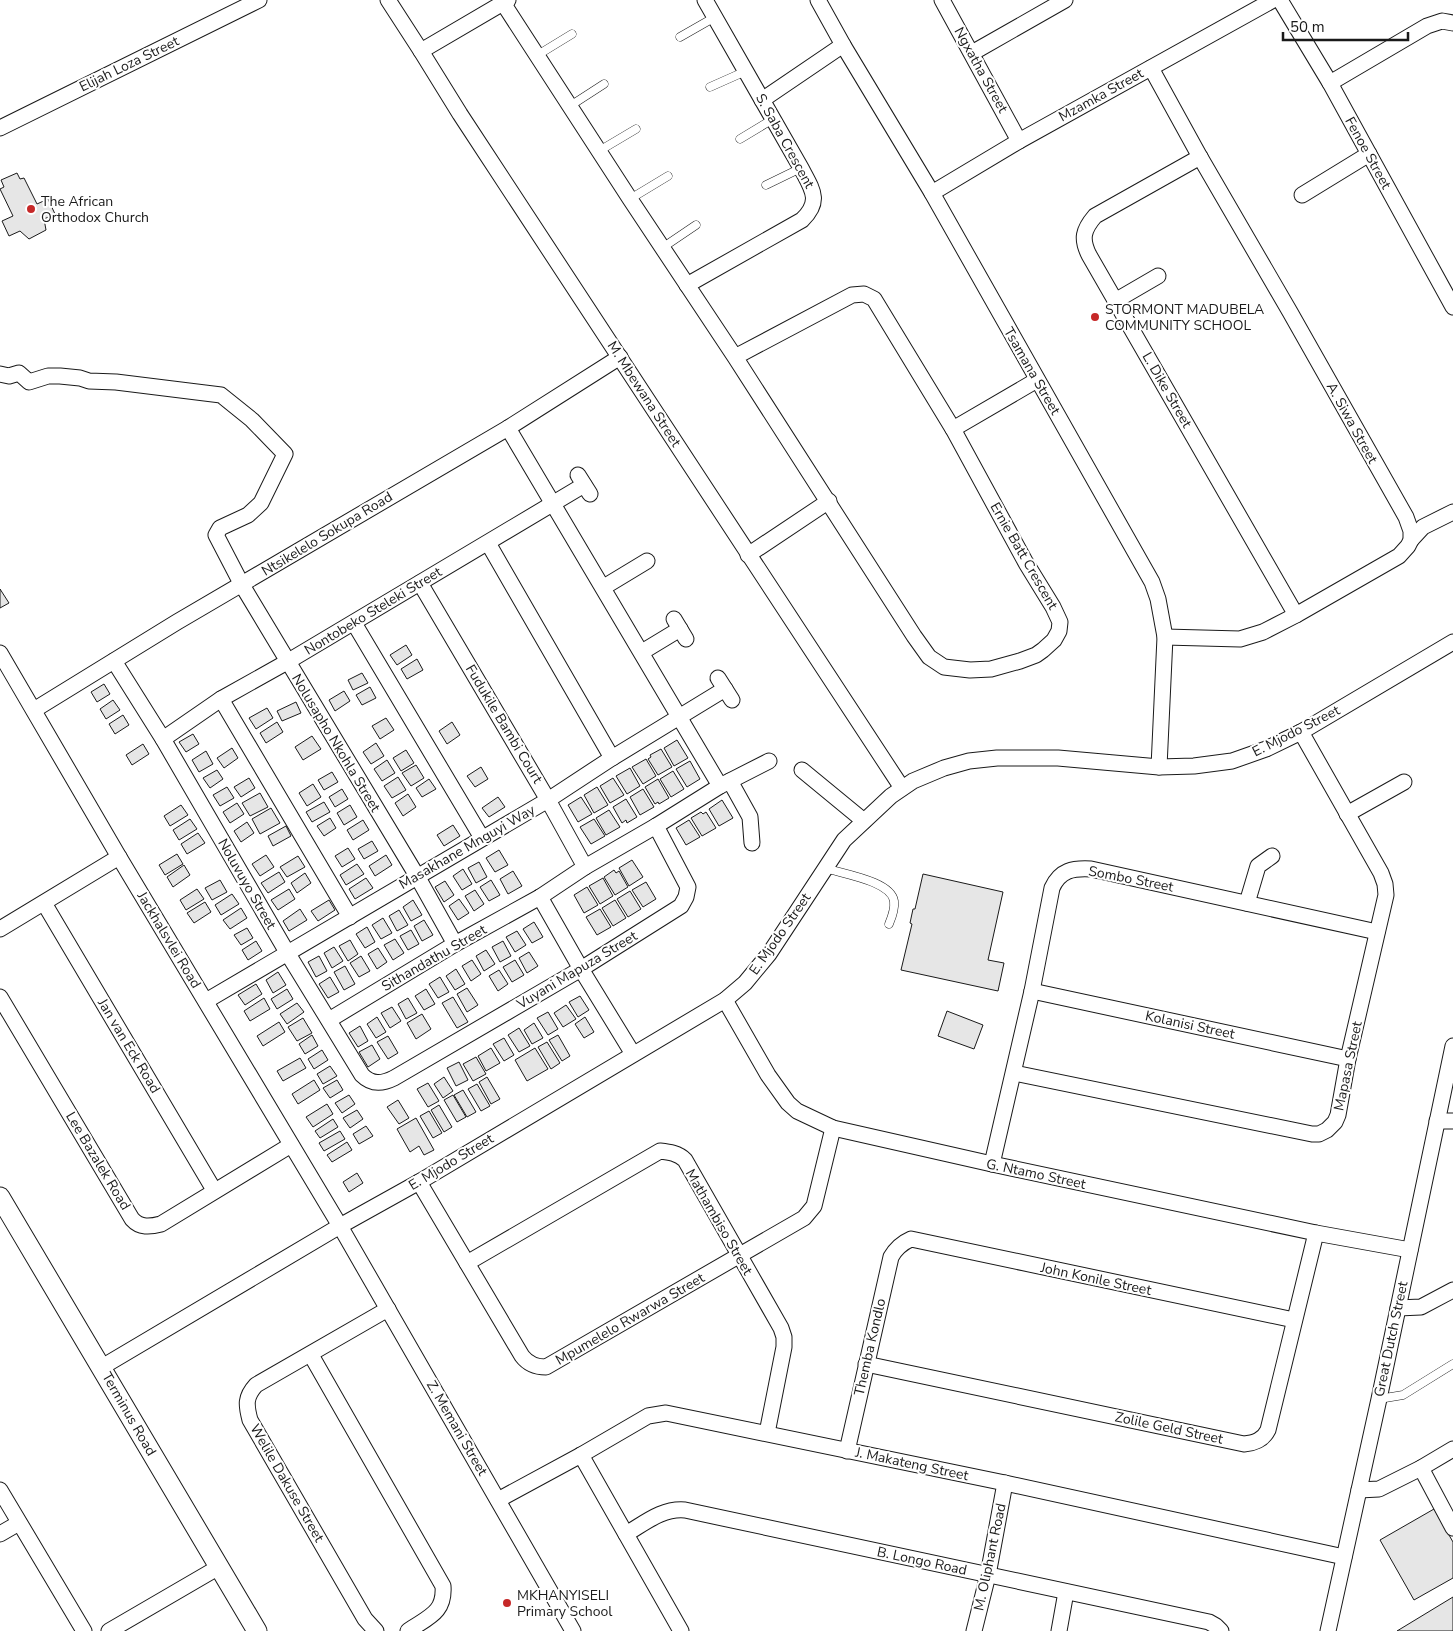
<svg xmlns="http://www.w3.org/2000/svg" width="1453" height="1631" viewBox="0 0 1453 1631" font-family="'Nunito Sans',sans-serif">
	<rect width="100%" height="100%" fill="#fff"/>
	<g fill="#e6e6e6" stroke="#1a1a1a">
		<polygon points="17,173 20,179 24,178 37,204 48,199 55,214 44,219 46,230 29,239 20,231 9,236 2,221 13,216 0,189 4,187 1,180"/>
		<polygon points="0,589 9,603 0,608"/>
		<polygon points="406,645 412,655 397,665 390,655"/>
		<polygon points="417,659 423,670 407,679 401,669"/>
		<polygon points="362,673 368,683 353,690 348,680"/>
		<polygon points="104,684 110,694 97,702 91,692"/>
		<polygon points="370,687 376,698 362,705 356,695"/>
		<polygon points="344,691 350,701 335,711 329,700"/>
		<polygon points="113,700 120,710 106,719 100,709"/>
		<polygon points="296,702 301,713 282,721 277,711"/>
		<polygon points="267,708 273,718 256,729 249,718"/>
		<polygon points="123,715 129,725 115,734 109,724"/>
		<polygon points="386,718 394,730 380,739 372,726"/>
		<polygon points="277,722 283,732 266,743 260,733"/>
		<polygon points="452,722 460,735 447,744 439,731"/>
		<polygon points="193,734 199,744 186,752 179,742"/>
		<polygon points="312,736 321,749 303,760 295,747"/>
		<polygon points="677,740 688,758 674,766 664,748"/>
		<polygon points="376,743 384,756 371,764 363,752"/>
		<polygon points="143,744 149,754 132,765 126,755"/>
		<polygon points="232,748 238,758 224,768 217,758"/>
		<polygon points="661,749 672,767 658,775 648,759 651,757 650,755"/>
		<polygon points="406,750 414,763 401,771 393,758"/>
		<polygon points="206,751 213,764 199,772 192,760"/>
		<polygon points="646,759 656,776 643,784 632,767"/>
		<polygon points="387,760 395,773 382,781 374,769"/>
		<polygon points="690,761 700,779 687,787 676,769"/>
		<polygon points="416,765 424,778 411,786 402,773"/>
		<polygon points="481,767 488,779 475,787 467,776"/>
		<polygon points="630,768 640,786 627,794 616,776"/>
		<polygon points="217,770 223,779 210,788 203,778"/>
		<polygon points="673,771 684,789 671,797 660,779"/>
		<polygon points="332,772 338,782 324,790 318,780"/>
		<polygon points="398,777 406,790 392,798 384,786"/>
		<polygon points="249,778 255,788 241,797 234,787"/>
		<polygon points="613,778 624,795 610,803 600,786"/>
		<polygon points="429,779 436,789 422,797 416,788"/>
		<polygon points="658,779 669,798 659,804 658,802 655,804 645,787"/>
		<polygon points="313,784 321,797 307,806 299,793"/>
		<polygon points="227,787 234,798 220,806 213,795"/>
		<polygon points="597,787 608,805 594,813 584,795"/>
		<polygon points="342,789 348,799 335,807 329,797"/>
		<polygon points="643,789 654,807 640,815 630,797"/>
		<polygon points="260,793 268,807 250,816 242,803"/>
		<polygon points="408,794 416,807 403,816 395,803"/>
		<polygon points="498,797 505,807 489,817 482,808"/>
		<polygon points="581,797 592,814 578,822 568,805"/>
		<polygon points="626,799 637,817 627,823 626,820 622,823 613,807"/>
		<polygon points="722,800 733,818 719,826 709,809"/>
		<polygon points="324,802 330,812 312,822 306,812"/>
		<polygon points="237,803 244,814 230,823 223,812"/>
		<polygon points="181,805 188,815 170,826 164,816"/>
		<polygon points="350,805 357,817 344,825 337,813"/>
		<polygon points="271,808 280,823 260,834 252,819"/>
		<polygon points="609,810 620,827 606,835 596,818"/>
		<polygon points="701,812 703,814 706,812 716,828 702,836 691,818"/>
		<polygon points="330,818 336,828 324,836 317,826"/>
		<polygon points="190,819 197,829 179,840 173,830"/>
		<polygon points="594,819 605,836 591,844 580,827"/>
		<polygon points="363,820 369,830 353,840 347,830"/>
		<polygon points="689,820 700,837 686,845 676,828"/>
		<polygon points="247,822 254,833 241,842 234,831"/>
		<polygon points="453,825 460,836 444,846 437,835"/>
		<polygon points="286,826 291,836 273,846 268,836"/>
		<polygon points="198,833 205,843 187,854 181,844"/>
		<polygon points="372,841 378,851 364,859 358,849"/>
		<polygon points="348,848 355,859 342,867 335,856"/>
		<polygon points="499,850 508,865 495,872 486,858"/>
		<polygon points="177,854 183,864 165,875 159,865"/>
		<polygon points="266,855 274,867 260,876 252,864"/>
		<polygon points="386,855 392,865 375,876 369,866"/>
		<polygon points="298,856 305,867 287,877 280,867"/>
		<polygon points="632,860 643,877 629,886 619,868"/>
		<polygon points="479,862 487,877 476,883 468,868"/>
		<polygon points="357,864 364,874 346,885 340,875"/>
		<polygon points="184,865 190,875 173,887 167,877"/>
		<polygon points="463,869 472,884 462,890 453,876"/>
		<polygon points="614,870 616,873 619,871 628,887 615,895 604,877"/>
		<polygon points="513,871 522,886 508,894 500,879"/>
		<polygon points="279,872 285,882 268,893 261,883"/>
		<polygon points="305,873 311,883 297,893 291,883"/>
		<polygon points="923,874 1003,892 988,960 1004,963 998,991 901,970 912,924 910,923 913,909 915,909"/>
		<polygon points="366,878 373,888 355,899 349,889"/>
		<polygon points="603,878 613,896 600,904 589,886"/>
		<polygon points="220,880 227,892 212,900 205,888"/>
		<polygon points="491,880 500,895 489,901 480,887"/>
		<polygon points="445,881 454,895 444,902 435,887"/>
		<polygon points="646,882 656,899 643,907 632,890"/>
		<polygon points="587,887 598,905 584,913 574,895"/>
		<polygon points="197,889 204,899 186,910 180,900"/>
		<polygon points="289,889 295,899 278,910 271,900"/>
		<polygon points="475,890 484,904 474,911 465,896"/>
		<polygon points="630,891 641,909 628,917 617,899"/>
		<polygon points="232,894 239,904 221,915 215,905"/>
		<polygon points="459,899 469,913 458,920 449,906"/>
		<polygon points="329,900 335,910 318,921 311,911"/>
		<polygon points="413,900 422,915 411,921 403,907"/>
		<polygon points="615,900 626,918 613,926 602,908"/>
		<polygon points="205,902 211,912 194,923 187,913"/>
		<polygon points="241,908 247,918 230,929 223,920"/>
		<polygon points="300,909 307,920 289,931 283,921"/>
		<polygon points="600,909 611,927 597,935 586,917"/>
		<polygon points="399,910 408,925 397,931 389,916"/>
		<polygon points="383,918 392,933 381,939 372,925"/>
		<polygon points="424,920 433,935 422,941 414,926"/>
		<polygon points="534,922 543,937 532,943 523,929"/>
		<polygon points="367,927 375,942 365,948 356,934"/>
		<polygon points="247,928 253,938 241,945 234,935"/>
		<polygon points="411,930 419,944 408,950 400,936"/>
		<polygon points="517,931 526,945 515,952 506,937"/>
		<polygon points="395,939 404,953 393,960 384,945"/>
		<polygon points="350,940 358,954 348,961 339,946"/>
		<polygon points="256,941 262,951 248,960 242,950"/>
		<polygon points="503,941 511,956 500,962 492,947"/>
		<polygon points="334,947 343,961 332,968 324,953"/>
		<polygon points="378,948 387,962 377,969 368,954"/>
		<polygon points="486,950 495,964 484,971 476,956"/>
		<polygon points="529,952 538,966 527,973 519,958"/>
		<polygon points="319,956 327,971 316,977 308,962"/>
		<polygon points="361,956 370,971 359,977 350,963"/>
		<polygon points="472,960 481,974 471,981 462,966"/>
		<polygon points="515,960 524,975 512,982 503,967"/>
		<polygon points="345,966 355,984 344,990 334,972"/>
		<polygon points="456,969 465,984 455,990 446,976"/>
		<polygon points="499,970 508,984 498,991 489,976"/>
		<polygon points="278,972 286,985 273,993 266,980"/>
		<polygon points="330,977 339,992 328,998 319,984"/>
		<polygon points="440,977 449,992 438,998 429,984"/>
		<polygon points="256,984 262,994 245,1005 238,995"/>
		<polygon points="467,988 478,1005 467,1012 457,994"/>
		<polygon points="287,989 293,999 277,1009 271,999"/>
		<polygon points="426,989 435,1004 424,1010 415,996"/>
		<polygon points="580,996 589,1010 578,1017 569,1002"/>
		<polygon points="453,997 468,1022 457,1028 442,1003"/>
		<polygon points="264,998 270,1009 250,1021 244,1011"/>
		<polygon points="408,998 417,1013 406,1019 398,1004"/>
		<polygon points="297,1003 304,1012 287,1024 280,1014"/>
		<polygon points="566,1005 576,1019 563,1027 554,1013"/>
		<polygon points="392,1007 401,1021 390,1028 381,1013"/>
		<polygon points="947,1011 983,1025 974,1049 938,1036"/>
		<polygon points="548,1012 558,1029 548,1035 537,1018"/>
		<polygon points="422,1014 431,1029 416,1039 407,1023"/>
		<polygon points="377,1017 386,1032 376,1038 367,1024"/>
		<polygon points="585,1017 594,1032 584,1038 575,1024"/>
		<polygon points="303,1018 312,1033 297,1041 288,1027"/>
		<polygon points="279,1022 285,1032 263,1046 257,1036"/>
		<polygon points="534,1023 543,1038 532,1044 524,1030"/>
		<polygon points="360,1026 368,1041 358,1047 349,1033"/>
		<polygon points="519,1028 530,1046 519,1052 508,1035"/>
		<polygon points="312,1035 318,1046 305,1054 299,1044"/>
		<polygon points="558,1035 570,1056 562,1061 549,1040"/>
		<polygon points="388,1036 398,1053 388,1059 377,1042"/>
		<polygon points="504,1038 514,1055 504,1061 493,1044"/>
		<polygon points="547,1042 560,1063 551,1069 538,1047"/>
		<polygon points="372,1045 380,1059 368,1067 359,1052"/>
		<polygon points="491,1048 500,1063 486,1071 478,1056"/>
		<polygon points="535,1048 548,1069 527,1081 515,1060"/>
		<polygon points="322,1050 328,1060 314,1069 308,1059"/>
		<polygon points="476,1057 486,1074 473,1081 463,1064"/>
		<polygon points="300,1058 306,1068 283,1081 277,1071"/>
		<polygon points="459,1062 468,1080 456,1086 447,1068"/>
		<polygon points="330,1066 337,1076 323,1084 317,1074"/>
		<polygon points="444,1077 453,1091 443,1098 434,1084"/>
		<polygon points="487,1077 500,1099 491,1104 479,1082"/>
		<polygon points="314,1080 320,1090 298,1104 292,1094"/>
		<polygon points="337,1080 343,1090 330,1098 323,1088"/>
		<polygon points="428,1083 439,1101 428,1107 417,1089"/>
		<polygon points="477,1084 490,1106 481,1111 468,1089"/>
		<polygon points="463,1090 476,1112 467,1117 454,1095"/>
		<polygon points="349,1095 355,1104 342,1113 335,1103"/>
		<polygon points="453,1095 466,1117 457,1122 444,1100"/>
		<polygon points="398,1100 409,1118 399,1124 387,1107"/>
		<polygon points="327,1104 333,1114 313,1127 306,1117"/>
		<polygon points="439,1105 452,1127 444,1132 431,1110"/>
		<polygon points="357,1110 363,1119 350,1128 343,1118"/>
		<polygon points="429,1111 442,1133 433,1138 420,1116"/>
		<polygon points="416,1118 434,1150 424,1155 419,1146 410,1152 397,1129"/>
		<polygon points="333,1119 338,1127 320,1138 315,1131"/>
		<polygon points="366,1126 373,1136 359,1144 353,1134"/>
		<polygon points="340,1131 345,1139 324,1151 319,1143"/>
		<polygon points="347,1142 352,1150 332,1162 327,1155"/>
		<polygon points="357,1173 363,1183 349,1192 343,1182"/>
		<polygon points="1434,1509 1453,1542 1453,1578 1414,1600 1380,1540"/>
		<polygon points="1453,1597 1453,1631 1397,1631"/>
	</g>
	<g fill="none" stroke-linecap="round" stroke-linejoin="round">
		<g stroke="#1a1a1a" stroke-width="9">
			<g id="service">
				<polyline points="680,37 715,17"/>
				<polyline points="536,56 572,34"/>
				<polyline points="710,87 746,71"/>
				<polyline points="570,106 604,84"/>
				<polyline points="740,139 773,119"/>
				<polyline points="599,151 636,129"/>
				<polyline points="766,185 801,168"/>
				<polyline points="630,199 668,176"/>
				<polyline points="662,248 696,225"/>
				<path d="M825 868C843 874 891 881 894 901 895 909 892 917 889 924"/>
				<polyline points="1379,1399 1403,1395 1453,1364"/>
			</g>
		</g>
		<g stroke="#1a1a1a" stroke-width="17">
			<g id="minor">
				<polyline points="388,0 421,51 460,114 902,788"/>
				<polyline points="818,0 843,45 932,193 1152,582 1158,599 1165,637 1159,767"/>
				<polyline points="942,0 1019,141"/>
				<polyline points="1280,0 1330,83 1453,307"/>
				<polyline points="503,3 630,199 735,357 914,636 929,657 944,667 970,670 991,669 1020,661 1036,655 1043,650 1054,640 1059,631 1060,622 1053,607 1026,563 953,429 874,299 864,294 852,295 735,357"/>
				<polyline points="421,51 508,0"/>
				<polyline points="972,53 1065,0"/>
				<polyline points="1151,68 1200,157 1290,312 1406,517 1411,531 1411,540 1408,546 1399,556 1296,615 1263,632 1240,639 1165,637"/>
				<polyline points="1330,83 1427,26 1442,21 1453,23"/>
				<polyline points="762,100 843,45"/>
				<polyline points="0,128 259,0"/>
				<path d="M1200 157 1095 216C1083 230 1081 239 1089 255L1296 615"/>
				<polyline points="932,193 1019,141 1273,0"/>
				<polyline points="1302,195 1369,154"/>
				<path d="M687 285 802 220C822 201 812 189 801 168L705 0"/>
				<polyline points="1115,301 1158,276"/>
				<polyline points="0,374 9,376 19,373 29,382 48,376 60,376 80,378 89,381 116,382 221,395 252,420 285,454 261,503 248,515 220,528 216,535 242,585 417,876 455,944"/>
				<polyline points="508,428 720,786"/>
				<polyline points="953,429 1037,380"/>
				<polyline points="578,475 590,494"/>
				<polyline points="1411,540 1423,527 1453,512"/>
				<polyline points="488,543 612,758"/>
				<polyline points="748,555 829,501"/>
				<polyline points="420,583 548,800 585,867"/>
				<polyline points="604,587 647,561"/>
				<polyline points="674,619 686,639"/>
				<polyline points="354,623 482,838"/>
				<polyline points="642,652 680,629"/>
				<polyline points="0,653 119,857 340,1226 573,1631"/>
				<path d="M114 661 163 739 288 954 362 1075C372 1085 382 1084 394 1078L581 969 681 906 686 897 688 887 656 826"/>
				<polyline points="718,678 732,700"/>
				<polyline points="221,699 350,917"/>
				<polyline points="34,710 177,622 508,428 620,357"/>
				<polyline points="163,739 221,699 287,662 584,485"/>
				<polyline points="802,770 864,821"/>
				<polyline points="730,781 750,817 752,843"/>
				<polyline points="1347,814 1404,782"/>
				<polyline points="540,897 581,969 633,1054"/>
				<polyline points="44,903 214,1190"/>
				<polyline points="1247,903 1258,866 1272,856"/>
				<polyline points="0,929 119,857"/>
				<polyline points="1032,991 1348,1059"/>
				<path d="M0 997 132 1219C140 1228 150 1227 161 1224L291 1145"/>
				<polyline points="725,1000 768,1075 788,1103 797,1111 833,1128 992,1164 1316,1233 1410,1250"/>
				<polyline points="206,1001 548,800 612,758 725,689"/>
				<polyline points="329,1020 455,944 540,897 585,867 656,826 720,786 769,761"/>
				<polyline points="1014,1073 1312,1134 1319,1134 1327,1130 1335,1122 1338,1115 1348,1059 1386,895 1385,884 1381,873 1301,732"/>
				<polyline points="1437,1121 1453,1121"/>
				<path d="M992 1164 1032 991 1052 888C1060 870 1073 868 1091 869L1377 932"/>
				<path d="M419 1182 522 1356C528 1364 536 1367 546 1367L804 1218 814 1206 833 1128"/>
				<path d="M467 1263 660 1151C669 1152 678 1153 685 1160L781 1328 784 1337V1347L767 1433"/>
				<polyline points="1398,1308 1421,1307 1453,1290"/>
				<path d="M311 1355 443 1586C445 1613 428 1617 408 1631"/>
				<path d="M866 1364 1244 1444C1255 1443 1263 1440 1268 1430L1316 1233"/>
				<polyline points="102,1367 340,1226 419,1182 725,1000 745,983 769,954 844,840 891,796 913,781 944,768 969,761 997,758 1058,758 1159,767 1194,766 1232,761 1266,749 1301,732 1453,642"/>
				<path d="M847 1451 891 1257C896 1248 902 1243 911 1239L1294 1320"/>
				<polyline points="581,1455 681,1631"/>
				<polyline points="1421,1468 1453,1528"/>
				<polyline points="0,1490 84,1631"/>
				<polyline points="1359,1490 1379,1489 1421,1468 1453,1449"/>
				<polyline points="498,1500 581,1455 648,1416 666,1413 1005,1483 1344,1557"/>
				<polyline points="0,1534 19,1523"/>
				<path d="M626 1534C645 1523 662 1508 685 1510L1209 1622 1216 1626 1221 1631"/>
				<polyline points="109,1631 219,1567"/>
				<path d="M376 1631 365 1619 250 1420C246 1405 245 1397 256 1385L388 1309"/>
				<polyline points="974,1631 988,1575 1005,1483"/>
				<polyline points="1059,1631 1066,1592"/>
				<polyline points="1328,1631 1379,1399 1453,1046"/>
			</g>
		</g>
		<g stroke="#1a1a1a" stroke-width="21">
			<polyline id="tertiary" points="0,1197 257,1631"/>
		</g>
		<use href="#service" stroke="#fff" stroke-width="8"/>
		<use href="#minor" stroke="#fff" stroke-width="15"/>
		<use href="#tertiary" stroke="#fff" stroke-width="19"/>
	</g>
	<g fill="#c62828" stroke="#fff" stroke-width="2">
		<circle cx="31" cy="209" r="5"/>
		<circle cx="1095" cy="317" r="5"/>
		<circle cx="507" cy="1603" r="5"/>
	</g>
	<g text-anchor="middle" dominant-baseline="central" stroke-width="4" stroke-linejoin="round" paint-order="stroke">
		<g font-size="14" fill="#1a1a1a" stroke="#fff">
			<text transform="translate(129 64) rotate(-26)">Elijah Loza Street</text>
			<text transform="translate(981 70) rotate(61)">Ngxatha Street</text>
			<text transform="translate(1101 95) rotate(-29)">Mzamka Street</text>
			<text transform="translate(785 141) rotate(61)">S. Saba Crescent</text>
			<text transform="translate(1368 153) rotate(61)">Fenoe Street</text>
			<text transform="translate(1032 371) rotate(60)">Tsamana Street</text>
			<text transform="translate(1167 390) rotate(60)">L. Dike Street</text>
			<text transform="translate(644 394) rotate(57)">M. Mbewana Street</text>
			<text transform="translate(1352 423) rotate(61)">A. Siwa Street</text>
			<text transform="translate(327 534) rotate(-31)">Ntsikelelo Sokupa Road</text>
			<text transform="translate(1024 556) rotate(60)">Ernie Batt Crescent</text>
			<text transform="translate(373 611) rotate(-31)">Nontobeko Steleki Street</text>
			<text transform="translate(504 724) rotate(59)">Fudukile Bambi Court</text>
			<text transform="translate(1296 731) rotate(-27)">E. Mjodo Street</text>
			<text transform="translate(336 743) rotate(59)">Nolusapho Nkohla Street</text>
			<text transform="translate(467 847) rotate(-30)">Masakhane Mnguyi Way</text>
			<text transform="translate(1131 879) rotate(11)">Sombo Street</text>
			<text transform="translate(247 884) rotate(60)">Noluvuyo Street</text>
			<text transform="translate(780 934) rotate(-55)">E. Mjodo Street</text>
			<text transform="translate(169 940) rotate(59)">Jackhalsvlei Road</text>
			<text transform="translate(434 958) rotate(-30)">Sithandathu Street</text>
			<text transform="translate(577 970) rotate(-31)">Vuyani Mapuza Street</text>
			<text transform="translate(1190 1025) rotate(12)">Kolanisi Street</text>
			<text transform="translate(129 1046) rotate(59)">Jan van Eck Road</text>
			<text transform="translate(1348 1066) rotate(-78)">Mapasa Street</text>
			<text transform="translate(98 1161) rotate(59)">Lee Bazalek Road</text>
			<text transform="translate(451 1162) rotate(-31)">E. Mjodo Street</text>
			<text transform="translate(1036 1174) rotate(12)">G. Ntamo Street</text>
			<text transform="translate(719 1222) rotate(60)">Mathambiso Street</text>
			<text transform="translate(1096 1279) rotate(12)">John Konile Street</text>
			<text transform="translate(630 1319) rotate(-30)">Mpumelelo Rwarwa Street</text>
			<text transform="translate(1391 1339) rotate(-78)">Great Dutch Street</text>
			<text transform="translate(870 1347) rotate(-77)">Themba Kondlo</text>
			<text transform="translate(129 1414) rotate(60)">Terminus Road</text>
			<text transform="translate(457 1428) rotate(60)">Z. Memani Street</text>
			<text transform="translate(1169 1428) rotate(12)">Zolile Geld Street</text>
			<text transform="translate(912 1464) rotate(12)">J. Makateng Street</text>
			<text transform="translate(287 1483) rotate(60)">Welile Dakuse Street</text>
			<text transform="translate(990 1557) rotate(-78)">M. Oliphant Road</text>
			<text transform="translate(922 1561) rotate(12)">B. Longo Road</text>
		</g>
		<g font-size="14" fill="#1a1a1a" stroke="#fff" text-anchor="start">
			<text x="41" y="201">The African<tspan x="41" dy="16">Orthodox Church</tspan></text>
			<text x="1105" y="309">STORMONT MADUBELA<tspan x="1105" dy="16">COMMUNITY SCHOOL</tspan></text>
			<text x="517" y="1595">MKHANYISELI<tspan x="517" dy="16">Primary School</tspan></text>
		</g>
	</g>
	<path d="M1283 32v8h125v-8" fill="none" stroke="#1a1a1a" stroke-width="2.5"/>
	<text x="1290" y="32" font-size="15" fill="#1a1a1a" stroke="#ffffff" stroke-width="4" paint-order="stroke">50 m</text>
</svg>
